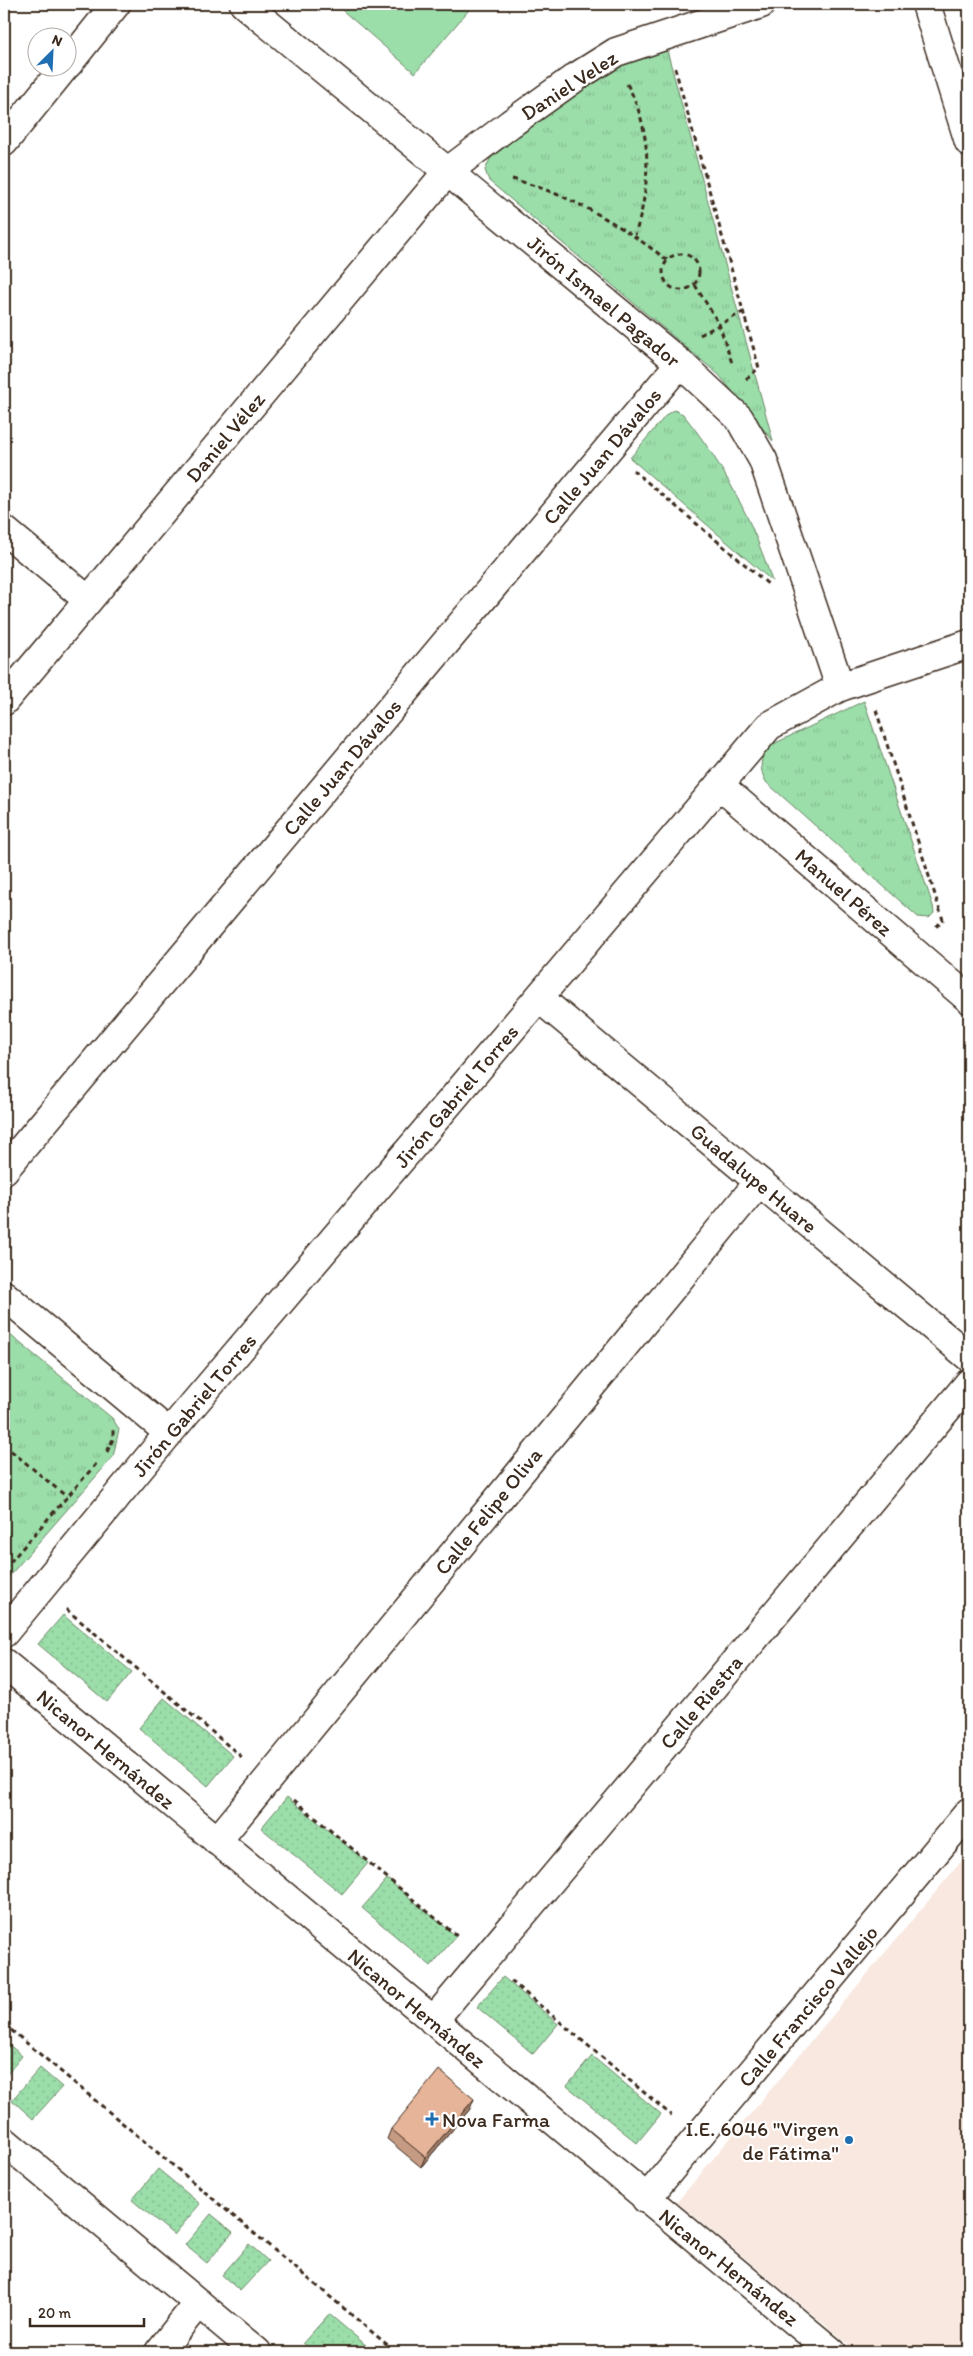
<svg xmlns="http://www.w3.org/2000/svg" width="973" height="2356" viewBox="0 0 973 2356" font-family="Itim,sans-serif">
	<defs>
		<pattern id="park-tufts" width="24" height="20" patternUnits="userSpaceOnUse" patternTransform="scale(1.25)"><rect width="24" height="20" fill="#9bdeaa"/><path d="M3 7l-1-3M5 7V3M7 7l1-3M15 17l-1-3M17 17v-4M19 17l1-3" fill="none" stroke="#86bf92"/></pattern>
		<pattern id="garden-dots" width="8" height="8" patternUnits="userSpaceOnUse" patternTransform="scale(1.25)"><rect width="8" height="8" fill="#9bdeaa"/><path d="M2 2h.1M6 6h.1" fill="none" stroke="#86bf92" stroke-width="1.8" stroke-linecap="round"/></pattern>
	</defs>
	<rect width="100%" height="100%" fill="#fff"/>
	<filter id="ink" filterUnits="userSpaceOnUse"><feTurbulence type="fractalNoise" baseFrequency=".02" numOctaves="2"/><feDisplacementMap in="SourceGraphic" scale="10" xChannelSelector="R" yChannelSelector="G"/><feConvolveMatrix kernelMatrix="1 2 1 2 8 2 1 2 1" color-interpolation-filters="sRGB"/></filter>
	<g filter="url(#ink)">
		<polygon fill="#f8e8e0" points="969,1852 969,2342 961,2352 858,2352 677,2202"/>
		<polygon fill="#9bdeaa" stroke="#6b8464" points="335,4 474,4 415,73"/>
		<g fill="url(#park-tufts)" stroke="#6b8464">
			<polygon points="665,43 773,441 719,375 489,181 485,170 490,159 562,93"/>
			<path d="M674 410 683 414C724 465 752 519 772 581L630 458 667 414Z"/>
			<path d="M864 701 933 906 934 913 929 918 918 917 766 782C759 769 760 759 767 747Z"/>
			<polygon points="4,1330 112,1418 119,1429 113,1457 4,1582"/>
		</g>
		<g fill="url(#garden-dots)" stroke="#6b8464">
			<polygon points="63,1615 132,1672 107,1702 38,1644"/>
			<polygon points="164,1698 233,1756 208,1786 139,1728"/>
			<polygon points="287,1797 368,1863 342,1894 261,1828"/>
			<polygon points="387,1879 456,1936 431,1966 362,1908"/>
			<polygon points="503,1977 558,2024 533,2054 477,2007"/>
			<polygon points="4,2040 22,2056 4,2078"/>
			<polygon points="592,2056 661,2114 637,2143 567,2086"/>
			<polygon points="40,2068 62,2087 33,2119 12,2100"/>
			<polygon points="158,2169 200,2204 174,2235 132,2200"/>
			<polygon points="211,2214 233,2232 207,2263 185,2245"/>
			<polygon points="249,2244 268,2261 240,2291 222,2275"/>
			<polygon points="329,2314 367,2346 362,2352 314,2352 303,2343"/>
		</g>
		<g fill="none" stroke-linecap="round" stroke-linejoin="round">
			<g stroke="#3b2a1e" stroke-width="31">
				<g id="street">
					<polyline points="244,4 680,363 739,418 763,460 840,687"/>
					<polyline points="926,4 969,142"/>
					<polyline points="68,64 116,4"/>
					<polyline points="4,142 64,68"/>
					<polyline points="4,530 88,600"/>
					<polyline points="4,701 447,172 510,124 576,77 616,52 761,4"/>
					<polyline points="719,785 969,999"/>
					<polyline points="539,998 969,1357"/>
					<polyline points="4,1170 680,363"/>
					<polyline points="4,1295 169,1433"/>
					<polyline points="4,1663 832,2352"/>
					<polyline points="217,1841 759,1182"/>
					<polyline points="433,2021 969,1383"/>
					<polyline points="4,2141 257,2352"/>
					<polyline points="646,2199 969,1812"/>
					<polyline points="159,2352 198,2303"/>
				</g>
			</g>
			<g stroke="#3b2a1e" stroke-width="31">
				<polyline id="secondary" points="4,1633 169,1433 769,726 840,687 969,644"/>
			</g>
			<g stroke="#3b2a1e" stroke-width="3" stroke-dasharray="5 4" stroke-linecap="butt">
				<polyline points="675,68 759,368 746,379"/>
				<path d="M627 84C653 131 651 185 635 235"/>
				<path d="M512 179C569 194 620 224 667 260"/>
				<circle cx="681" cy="272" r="18"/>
				<polyline points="695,285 719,324 732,363"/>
				<polyline points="700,335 743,312"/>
				<polyline points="633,470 768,584"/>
				<polyline points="876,710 943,920 935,928"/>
				<polyline points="4,1445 67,1497"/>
				<polyline points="107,1452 113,1439 113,1430"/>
				<polyline points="4,1569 96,1464"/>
				<polyline points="66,1609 243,1758"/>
				<polyline points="294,1800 458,1937"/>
				<polyline points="511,1981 671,2115"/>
				<polyline points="4,2024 396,2352"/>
			</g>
			<use href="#street" stroke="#fff" stroke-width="28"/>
			<use href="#secondary" stroke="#fff" stroke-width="28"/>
		</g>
		<polygon fill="#c69b83" stroke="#3b2a1e" points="470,2109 421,2167 387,2139 391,2129"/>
		<polygon fill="#a17e6a" stroke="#3b2a1e" points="474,2099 470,2109 421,2167 425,2157"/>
		<polygon fill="#e6b498" stroke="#3b2a1e" points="439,2070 474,2099 425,2157 391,2129"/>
	</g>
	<g fill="#1f6fb2" stroke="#fff" stroke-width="2">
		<path d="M429.5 2111.5h5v5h5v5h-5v5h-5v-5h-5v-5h5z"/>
		<circle cx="849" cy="2140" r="5"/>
	</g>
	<g text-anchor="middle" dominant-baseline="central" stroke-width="4.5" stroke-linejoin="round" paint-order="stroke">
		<g font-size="21" fill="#3b2a1e" stroke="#fff">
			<text transform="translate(569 85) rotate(-33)">Daniel Velez</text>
			<text transform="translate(604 301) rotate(40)">Jirón Ismael Pagador</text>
			<text transform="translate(225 437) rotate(-50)">Daniel Vélez</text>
			<text transform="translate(602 456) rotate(-50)">Calle Juan Dávalos</text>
			<text transform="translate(342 767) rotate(-50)">Calle Juan Dávalos</text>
			<text transform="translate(844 892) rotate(41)">Manuel Pérez</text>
			<text transform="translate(456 1096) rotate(-50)">Jirón Gabriel Torres</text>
			<text transform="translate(754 1178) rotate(40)">Guadalupe Huare</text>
			<text transform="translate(194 1405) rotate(-50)">Jirón Gabriel Torres</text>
			<text transform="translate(488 1511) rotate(-51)">Calle Felipe Oliva</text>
			<text transform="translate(701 1702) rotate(-50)">Calle Riestra</text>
			<text transform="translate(106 1749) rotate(40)">Nicanor Hernández</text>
			<text transform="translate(808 2006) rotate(-50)">Calle Francisco Vallejo</text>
			<text transform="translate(417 2008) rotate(40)">Nicanor Hernández</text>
			<text transform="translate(729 2267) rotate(39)">Nicanor Hernández</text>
		</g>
		<g font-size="21" fill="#3b2a1e" stroke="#fff" text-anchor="start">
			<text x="442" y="2119">Nova Farma</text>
			<text x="839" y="2128" text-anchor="end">I.E. 6046 "Virgen<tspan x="839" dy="24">de Fátima"</tspan></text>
		</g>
	</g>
	<rect width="973" height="2356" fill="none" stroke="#fff" stroke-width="20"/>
	<rect x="10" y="10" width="953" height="2336" fill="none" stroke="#3b2a1e" stroke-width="2" filter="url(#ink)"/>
	<g transform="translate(52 52) rotate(24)"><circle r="24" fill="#ffffff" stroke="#b1aaa5"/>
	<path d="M0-4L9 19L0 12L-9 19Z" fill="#1f6fb2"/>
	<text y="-8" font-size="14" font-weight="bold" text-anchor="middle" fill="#3b2a1e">N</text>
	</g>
	<path d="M30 2318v8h114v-8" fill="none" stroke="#3b2a1e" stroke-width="2.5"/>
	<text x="38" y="2318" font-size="15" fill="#3b2a1e" stroke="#ffffff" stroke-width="4" paint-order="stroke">20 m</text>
</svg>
